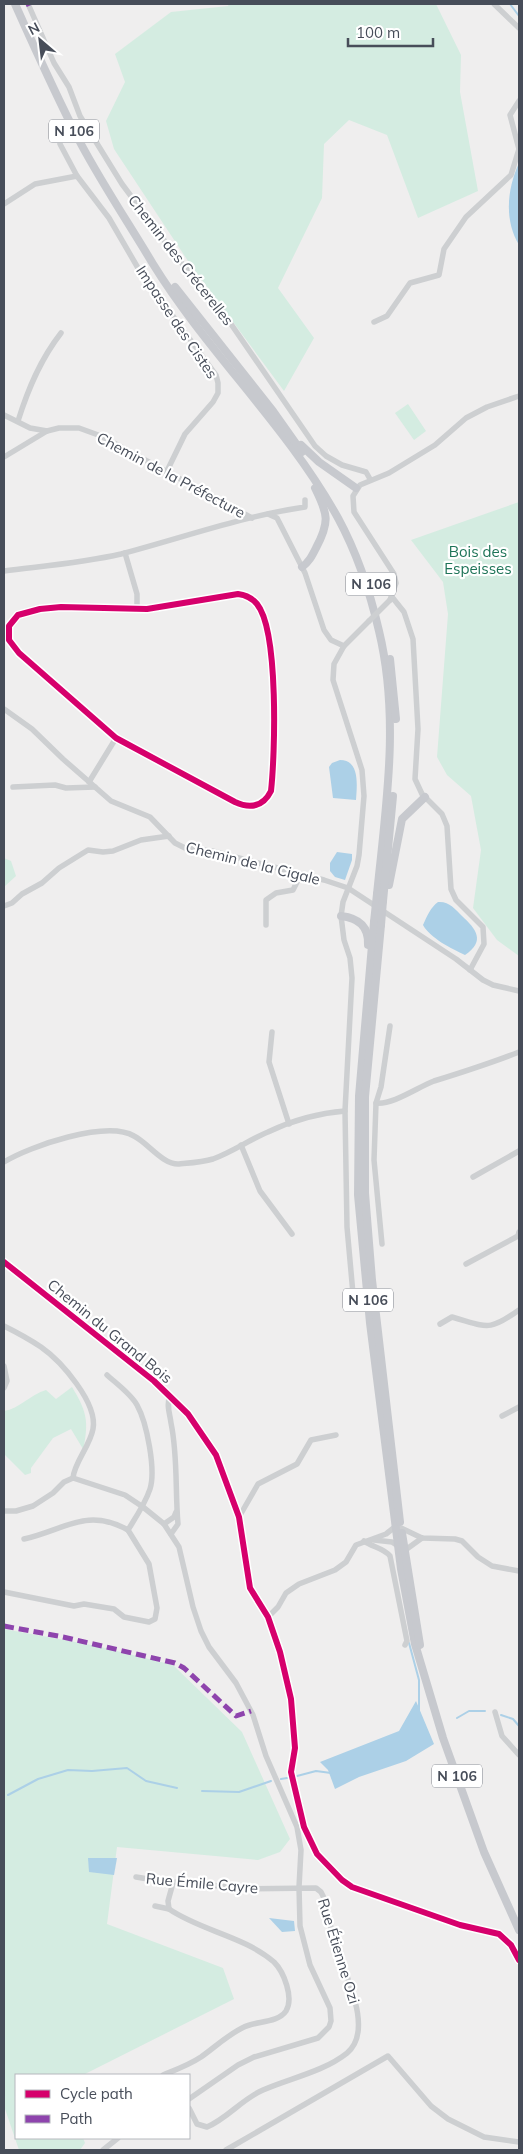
<svg xmlns="http://www.w3.org/2000/svg" width="523" height="2154" viewBox="0 0 523 2154" font-family="Mulish,sans-serif">
	<rect width="100%" height="100%" fill="#efeeee"/>
	<g fill="#d4ece1">
		<polygon points="229,4 436,4 461,55 460,92 478,191 418,218 387,135 349,120 324,144 322,198 278,288 314,338 284,391 188,261 114,149 106,121 125,82 115,54 171,12 228,6"/>
		<polygon points="408,404 426,431 414,440 395,413"/>
		<polygon points="519,502 519,956 497,940 473,908 481,850 471,796 447,775 437,757 448,614 443,582 411,540"/>
		<polygon points="4,858 11,861 16,876 4,887"/>
		<path d="M72 1387C86 1410 89 1420 84 1446L83 1449 71 1429 53 1438 31 1468V1473L25 1475 4 1454V1411C19 1409 31 1394 46 1390L56 1399Z"/>
		<polygon points="4,1629 97,1646 173,1665 242,1732 290,1839 280,1852 258,1860 117,1847 107,1924 223,1968 234,1999 83,2075 16,2075 16,2138 83,2138 85,2143 80,2150 19,2150 4,2106"/>
	</g>
	<g fill="#acd0e7">
		<path d="M519 163V245C504 220 507 189 519 163Z"/>
		<path d="M340 760C360 760 357 785 356 800L333 798 329 767 332 763Z"/>
		<polygon points="337,852 352,854 352,860 345,880 335,877 330,871 330,863"/>
		<path d="M438 902C449 901 455 909 462 916 476 929 486 941 465 955 452 949 430 938 423 925 427 916 431 907 438 902Z"/>
		<polygon points="416,1701 434,1744 406,1761 359,1777 335,1789 328,1770 320,1762 399,1731"/>
		<polygon points="88,1858 117,1858 114,1875 89,1872"/>
		<polygon points="269,1918 294,1921 295,1931 282,1932"/>
	</g>
	<g fill="none" stroke-linecap="round" stroke-linejoin="round">
		<g stroke="#acd0e7" stroke-width="2">
			<polyline points="510,4 519,16"/>
			<polyline points="409,1643 419,1680 419,1712"/>
			<polyline points="501,1715 513,1719 519,1726"/>
			<polyline points="457,1718 469,1711 485,1711"/>
			<polyline points="297,1776 316,1771 331,1773"/>
			<polyline points="281,1779 287,1778"/>
			<polyline points="202,1791 239,1792 271,1781"/>
			<polyline points="8,1795 38,1779 68,1770 92,1771 127,1768 146,1781 177,1788"/>
		</g>
		<g stroke="#cdcfd1" stroke-width="5.5">
			<polyline points="494,4 519,28"/>
			<polyline points="29,6 54,63 69,87 80,116 122,184 175,255 222,311 315,446 326,456 342,465 366,472 370,479"/>
			<polyline points="60,144 77,176"/>
			<polyline points="4,204 35,184 77,176 109,218 138,268 216,375 218,383 218,393 213,402 185,434 167,471"/>
			<polyline points="374,322 387,316 410,283 439,275 444,249 466,217 511,175 519,149 510,115 519,101"/>
			<polyline points="4,415 30,428 47,431 59,428 79,428 101,436 252,518"/>
			<path d="M18 421C28 389 40 360 61 333"/>
			<polyline points="4,457 47,431"/>
			<polyline points="268,514 277,518 305,573 324,630 331,640 344,646 369,621"/>
			<polyline points="125,553 137,594 137,608"/>
			<path d="M4 571C43 566 82 563 121 554 182 538 243 516 305 507V500"/>
			<path d="M238 594C246 595 252 598 257 604 279 631 275 755 271 791 263 807 250 809 235 802L116 738 19 653 9 640V626L18 615 40 609 61 607 147 609Z"/>
			<polyline points="392,597 404,612 413,639 418,729 415,779 422,794 442,814 447,826 451,889 456,900 483,927 484,944 470,970"/>
			<polyline points="390,600 396,583 394,574 354,512 353,496 360,485 389,473 435,445 466,418 487,407 519,396"/>
			<polyline points="344,646 334,664 333,680 362,770 364,796 359,855 357,866 343,902 341,916 344,940 350,958 352,978 345,1111 347,1227 354,1305"/>
			<polyline points="4,709 32,729 63,759 111,801 150,817 175,843 185,848 212,851 324,880 348,888 456,959 483,980 493,985 519,991"/>
			<polyline points="89,782 116,738"/>
			<polyline points="13,787 55,785 66,788 95,787"/>
			<polyline points="4,906 12,903 22,894 42,883 59,868 88,850 103,852 113,851 141,840 169,836"/>
			<polyline points="266,925 266,900 276,893 293,890 301,874"/>
			<polyline points="272,1032 269,1062 289,1124"/>
			<path d="M376 1103C393 1105 418 1087 434 1081 463 1072 491 1063 519 1052"/>
			<polyline points="241,1145 260,1191 292,1234"/>
			<path d="M4 1162C30 1146 106 1120 134 1136 148 1143 163 1165 179 1164 189 1163 203 1162 213 1159 232 1152 249 1140 268 1132 291 1121 319 1113 345 1111"/>
			<polyline points="473,1177 519,1151"/>
			<polyline points="382,1244 374,1160 376,1103 381,1087 390,1026"/>
			<polyline points="4,1262 154,1381 188,1414 216,1455 239,1517 250,1588 268,1617 280,1652 291,1699 295,1748 291,1772 304,1827 317,1854 342,1880 352,1887 460,1925 499,1934 511,1945 519,1960"/>
			<polyline points="466,1264 518,1236 519,1232"/>
			<path d="M440 1324 452 1317C488 1327 488 1332 519 1310"/>
			<path d="M4 1326C16 1332 29 1339 41 1347 61 1361 98 1403 93 1429 90 1446 74 1463 73 1478"/>
			<polyline points="4,1366 7,1381 4,1388"/>
			<path d="M170 1396C166 1405 170 1414 171 1423 178 1456 175 1491 178 1524L171 1534"/>
			<polyline points="502,1416 519,1407"/>
			<polyline points="4,1511 16,1511 33,1506 53,1493 64,1482 73,1478 125,1495 143,1507 164,1524 179,1547 193,1607 201,1631 209,1647 236,1683 253,1715 266,1756 297,1827 301,1850 299,1887 300,1926 310,1965 330,2008 331,2021 329,2027 318,2038 254,2057 238,2065 189,2099"/>
			<polyline points="239,1517 258,1484 297,1464 311,1440 336,1435"/>
			<polyline points="164,1524 174,1517 176,1512"/>
			<polyline points="401,1528 422,1538 455,1539 462,1541 478,1557 492,1566 519,1571"/>
			<path d="M24 1539C64 1530 87 1507 128 1530"/>
			<polyline points="374,1540 392,1542 398,1546"/>
			<path d="M364 1541C372 1547 384 1548 390 1556L407 1641 405 1645"/>
			<polyline points="404,1551 422,1538"/>
			<path d="M4 1592 74 1606 84 1604 114 1609 124 1617 149 1622 155 1619 157 1608 149 1564 128 1530C136 1517 145 1504 150 1489 156 1470 147 1423 137 1405 131 1394 117 1384 107 1375"/>
			<polyline points="268,1617 278,1607 286,1593 299,1584 335,1570 346,1562 356,1545 386,1534 396,1526"/>
			<polyline points="495,1712 502,1736 519,1755"/>
			<path d="M136 1877 173 1883 179 1881 242 1889 316 1888 321 1892 324 1898C328 1914 331 1930 336 1946 344 1973 375 2030 347 2053 323 2072 290 2078 263 2090 242 2099 228 2118 207 2127L197 2124 189 2108"/>
			<polyline points="155,1906 169,1909"/>
			<path d="M163 2075C175 2070 189 2065 201 2057 215 2047 229 2034 244 2027 256 2021 278 2023 286 2011 294 1998 284 1972 274 1962 244 1936 201 1931 169 1909L168 1901 173 1883"/>
			<polyline points="103,2150 118,2138"/>
			<polyline points="226,2150 388,2056 431,2106 448,2119 484,2137 519,2142"/>
		</g>
		<g stroke="#c7c9ce" stroke-width="8">
			<path d="M15 4C36 51 57 98 81 144 103 185 129 224 153 264 208 353 287 426 338 518 357 553 370 592 379 631 400 718 386 806 377 894"/>
			<polyline points="175,287 273,411 302,452"/>
			<polyline points="301,445 319,462 356,488"/>
			<path d="M302 567C309 562 312 556 316 548 330 522 328 514 315 488"/>
			<polyline points="390,659 396,719"/>
			<polyline points="389,885 402,819 425,797"/>
			<polyline points="383,901 393,796"/>
			<path d="M341 916C358 918 369 926 368 945"/>
			<polyline points="374,922 359,1096 358,1195 370,1323 401,1569 415,1644 443,1738 484,1852 519,1930"/>
			<polyline points="381,925 365,1097 365,1193 372,1280 400,1522"/>
			<polyline points="402,1533 420,1645"/>
		</g>
		<polyline stroke="#cdcfd1" stroke-width="5.5" points="369,621 390,600"/>
		<g stroke="#c7c9ce" stroke-width="8">
			<polyline points="374,922 377,894"/>
			<polyline points="381,925 383,901"/>
		</g>
		<g stroke="#8e44ad" stroke-width="5" stroke-dasharray="10 5" stroke-linecap="butt">
			<polyline points="28,4 29,6"/>
			<polyline points="4,1626 63,1637 175,1663 184,1668 236,1716 251,1711"/>
		</g>
		<g stroke="#fff" stroke-width="9">
			<g id="cycleway">
				<path d="M238 594C246 595 252 598 257 604 279 631 275 755 271 791 263 807 250 809 235 802L116 738 19 653 9 640V626L18 615 40 609 61 607 147 609Z"/>
				<polyline points="4,1262 154,1381 188,1414 216,1455 239,1517 250,1588 268,1617 280,1652 291,1699 295,1748 291,1772 304,1827 317,1854 342,1880 352,1887 460,1925 499,1934 511,1945 519,1960"/>
			</g>
		</g>
		<use href="#cycleway" stroke="#d6006c" stroke-width="6"/>
	</g>
	<g text-anchor="middle" dominant-baseline="central" stroke-width="4.5" stroke-linejoin="round" paint-order="stroke">
		<g fill="#fff" stroke="#7e828b" stroke-width="1">
			<rect x="49" y="119.5" width="50" height="23" rx="4"/>
			<rect x="346" y="572.5" width="50" height="23" rx="4"/>
			<rect x="343" y="1288.5" width="50" height="23" rx="4"/>
			<rect x="432" y="1764.5" width="50" height="23" rx="4"/>
		</g>
		<g font-size="14" font-weight="bold" fill="#474d59">
			<text x="74" y="131">N 106</text>
			<text x="371" y="584">N 106</text>
			<text x="368" y="1300">N 106</text>
			<text x="457" y="1776">N 106</text>
		</g>
		<g font-size="15" fill="#474d59" stroke="#fff">
			<text transform="translate(181 260) rotate(52)">Chemin des Crécerelles</text>
			<text transform="translate(177 322) rotate(56)">Impasse des Cistes</text>
			<text transform="translate(171 475) rotate(28)">Chemin de la Préfecture</text>
			<text transform="translate(253 863) rotate(14)">Chemin de la Cigale</text>
			<text transform="translate(110 1331) rotate(39)">Chemin du Grand Bois</text>
			<text transform="translate(202 1883) rotate(5)">Rue Émile Cayre</text>
			<text transform="translate(339 1951) rotate(73)">Rue Étienne Ozi</text>
		</g>
		<g font-size="15" fill="#1e7458" stroke="#fff">
			<text x="478" y="551">Bois des<tspan x="478" dy="17">Espeisses</tspan></text>
		</g>
	</g>
	<rect width="523" height="2154" fill="none" stroke="#474d59" stroke-width="10"/>
	<rect x="15" y="2074" width="175" height="65" fill="#ffffff" stroke="#b5b8bd"/>
	<rect x="25" y="2090" width="25" height="8" fill="#d6006c" stroke="#b5b8bd"/>
	<text x="60" y="2099" font-size="15" fill="#474d59">Cycle path</text>
	<rect x="25" y="2115" width="25" height="8" fill="#8e44ad" stroke="#b5b8bd"/>
	<text x="60" y="2124" font-size="15" fill="#474d59">Path</text>
	<g transform="translate(40 40) rotate(332)" stroke="#ffffff" stroke-width="4" paint-order="stroke">
	<path d="M0-4L9 19L0 12L-9 19Z" fill="#474d59"/>
	<text y="-8" font-size="14" font-weight="bold" text-anchor="middle" fill="#474d59">N</text>
	</g>
	<path d="M348 38v8h85v-8" fill="none" stroke="#474d59" stroke-width="2.5"/>
	<text x="356" y="38" font-size="15" fill="#474d59" stroke="#ffffff" stroke-width="4" paint-order="stroke">100 m</text>
</svg>
